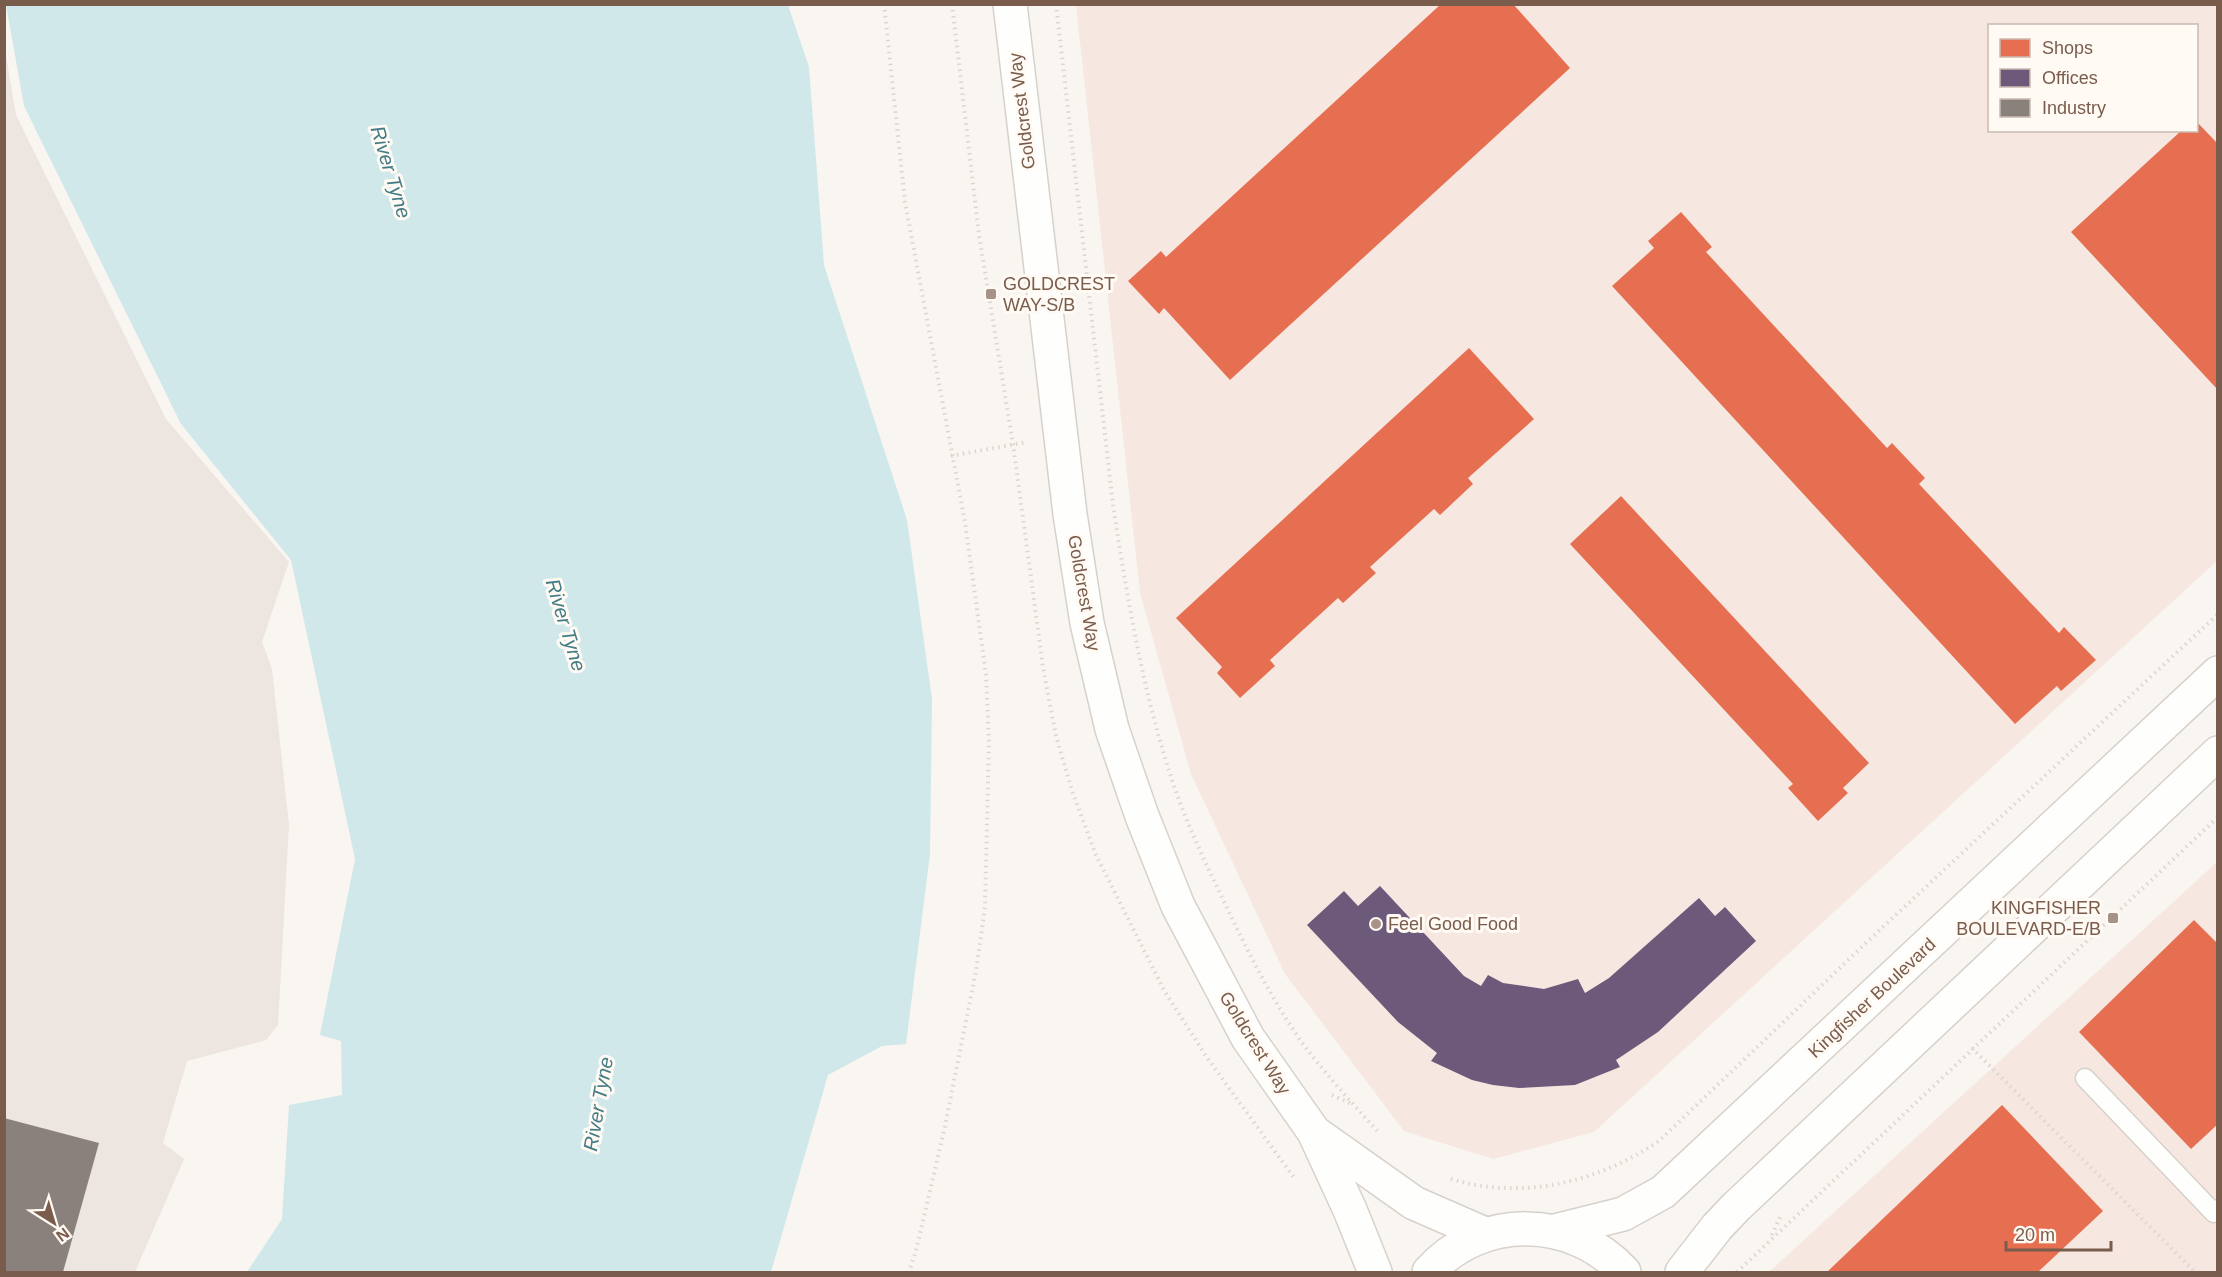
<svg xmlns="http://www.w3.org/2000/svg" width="2222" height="1277" viewBox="0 0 2222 1277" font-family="Arial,sans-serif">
	<rect width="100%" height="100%" fill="#f9f5f0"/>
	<g fill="#f6e8e1" fill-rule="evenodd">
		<path d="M1076 5H2217V561L1594 1132 1493 1159 1404 1131 1285 974 1191 774 1140 593ZM1990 26H2196V130H1990Z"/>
		<polygon points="2217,862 2217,1272 1769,1272"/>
	</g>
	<polygon fill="#ede5e0" points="4,44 16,115 166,419 289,562 262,642 272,669 289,825 278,1025 266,1040 187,1061 163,1143 184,1159 135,1272 5,1272"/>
	<polygon fill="#d0e8ea" points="6,5 788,5 809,67 824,265 907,520 932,699 930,854 906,1044 882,1046 828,1075 771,1272 247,1272 282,1219 289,1105 342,1095 341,1041 320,1035 355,859 291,560 181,424 24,106"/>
	<g fill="#e76f51">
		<polygon points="1441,4 1513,4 1570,68 1230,380 1164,308 1159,314 1128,281 1161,251 1166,257"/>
		<polygon points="2196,121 2218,144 2218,390 2071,232 2182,130 2196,130"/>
		<polygon points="1681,212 1712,247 1706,252 1887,448 1892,443 1925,478 1919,484 2059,633 2064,627 2096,660 2061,691 2057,686 2015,724 1612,286 1654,248 1648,241"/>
		<polygon points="1469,348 1534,419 1468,478 1473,484 1440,515 1434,509 1370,567 1376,573 1343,603 1338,598 1270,660 1275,666 1240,698 1217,673 1222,667 1176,618"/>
		<polygon points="1621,496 1869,763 1843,788 1848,793 1818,821 1788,788 1793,784 1570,544"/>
		<polygon points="2194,920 2218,944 2218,1124 2191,1149 2079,1032"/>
		<polygon points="2002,1105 2103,1211 2038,1272 1827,1272"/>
	</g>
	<polygon fill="#6d597a" points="1380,886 1464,976 1481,986 1488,975 1503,983 1544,989 1578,979 1585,993 1609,978 1699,898 1715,916 1725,907 1756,941 1658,1032 1616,1060 1620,1067 1575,1085 1519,1088 1493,1085 1472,1080 1431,1061 1437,1053 1398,1022 1307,925 1344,891 1358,906"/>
	<polygon fill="#8a817c" points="4,1118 99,1143 63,1272 4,1272"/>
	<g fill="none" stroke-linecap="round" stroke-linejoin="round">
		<g stroke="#d7d1cb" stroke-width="21">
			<polyline id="lane" points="2085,1078 2214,1213 2218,1209"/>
		</g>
		<g stroke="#d7d1cb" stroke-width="36">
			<g id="street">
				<polyline points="1010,4 1070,514 1087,623 1112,729 1142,816 1178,906 1248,1038 1314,1132 1350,1210 1375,1272"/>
				<polyline points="1318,1135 1414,1203 1485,1234"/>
				<polyline points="1555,1231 1623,1214 1663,1192 2218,673"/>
				<path d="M1429 1272C1480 1214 1572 1215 1624 1272"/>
				<polyline points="1682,1272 1717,1227 1736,1207 2218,753"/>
			</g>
		</g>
		<g stroke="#dcd5d0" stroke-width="4" stroke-dasharray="1.5 4.5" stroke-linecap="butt">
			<polyline points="884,4 905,202 965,522 986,675 989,742 985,907 976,971 945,1126 916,1251 909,1272"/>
			<polyline points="952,4 979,235 1013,444 1043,667 1056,736 1072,791 1096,855 1165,992 1208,1059 1295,1179"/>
			<path d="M1056 4 1113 505C1127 597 1143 692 1172 780 1187 826 1209 870 1230 914 1252 960 1276 1007 1306 1048 1329 1078 1355 1106 1380 1134"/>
			<polyline points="951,456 1027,442"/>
			<polyline points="1972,1048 2195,1272"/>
			<polyline points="1332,1095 1352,1104"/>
			<path d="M1451 1179C1523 1201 1598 1182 1659 1141L1868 941 2218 614"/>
			<polyline points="1772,1235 1781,1215"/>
			<polyline points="1737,1272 2218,817"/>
		</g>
		<use href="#lane" stroke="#fefefd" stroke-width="18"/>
		<use href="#street" stroke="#fefefd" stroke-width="33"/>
	</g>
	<g fill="#a69286" stroke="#fffaf3" stroke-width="2">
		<rect x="985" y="288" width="12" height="12" rx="3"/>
		<rect x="2107" y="912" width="12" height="12" rx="3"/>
		<circle cx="1376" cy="924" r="6"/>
	</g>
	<g text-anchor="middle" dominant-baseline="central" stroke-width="6" stroke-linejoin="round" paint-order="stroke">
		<g font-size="18" fill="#7a5c4d" stroke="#fffaf3">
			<text transform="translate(1022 111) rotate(-97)">Goldcrest Way</text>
			<text transform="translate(1084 593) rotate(80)">Goldcrest Way</text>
			<text transform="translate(1872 998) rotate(-43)">Kingfisher Boulevard</text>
			<text transform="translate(1255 1043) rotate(58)">Goldcrest Way</text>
		</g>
		<g font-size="18" fill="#7a5c4d" stroke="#fffaf3" text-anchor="start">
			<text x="1003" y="284">GOLDCREST<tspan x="1003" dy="21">WAY-S/B</tspan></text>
			<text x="2101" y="908" text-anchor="end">KINGFISHER<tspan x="2101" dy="21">BOULEVARD-E/B</tspan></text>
			<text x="1388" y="924">Feel Good Food</text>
		</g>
		<g font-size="20" font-style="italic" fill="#437c86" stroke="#fffaf3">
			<text transform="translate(391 172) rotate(73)">River Tyne</text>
			<text transform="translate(566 625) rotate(73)">River Tyne</text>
			<text transform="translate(598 1104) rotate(-80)">River Tyne</text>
		</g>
	</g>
	<rect width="2222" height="1277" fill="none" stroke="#7a5c4d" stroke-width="12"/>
	<rect x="1988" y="24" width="210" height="108" fill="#fffaf3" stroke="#cabbb1" stroke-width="1.5"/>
	<rect x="2000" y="39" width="30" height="18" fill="#e76f51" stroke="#cabbb1" stroke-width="1.5"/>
	<text x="2042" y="54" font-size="18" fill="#7a5c4d">Shops</text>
	<rect x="2000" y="69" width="30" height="18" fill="#6d597a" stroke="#cabbb1" stroke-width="1.5"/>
	<text x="2042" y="84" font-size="18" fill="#7a5c4d">Offices</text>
	<rect x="2000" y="99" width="30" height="18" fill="#8a817c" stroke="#cabbb1" stroke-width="1.5"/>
	<text x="2042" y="114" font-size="18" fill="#7a5c4d">Industry</text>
	<g transform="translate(54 1223) rotate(143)" stroke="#fffaf3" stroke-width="4.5" paint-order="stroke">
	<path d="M0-4.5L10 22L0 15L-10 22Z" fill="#7a5c4d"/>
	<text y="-9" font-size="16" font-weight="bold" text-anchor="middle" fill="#7a5c4d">N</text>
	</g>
	<path d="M2006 1241v9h105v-9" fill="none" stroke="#7a5c4d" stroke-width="3"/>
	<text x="2015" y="1241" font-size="18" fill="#7a5c4d" stroke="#fffaf3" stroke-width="4.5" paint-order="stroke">20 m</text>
</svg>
